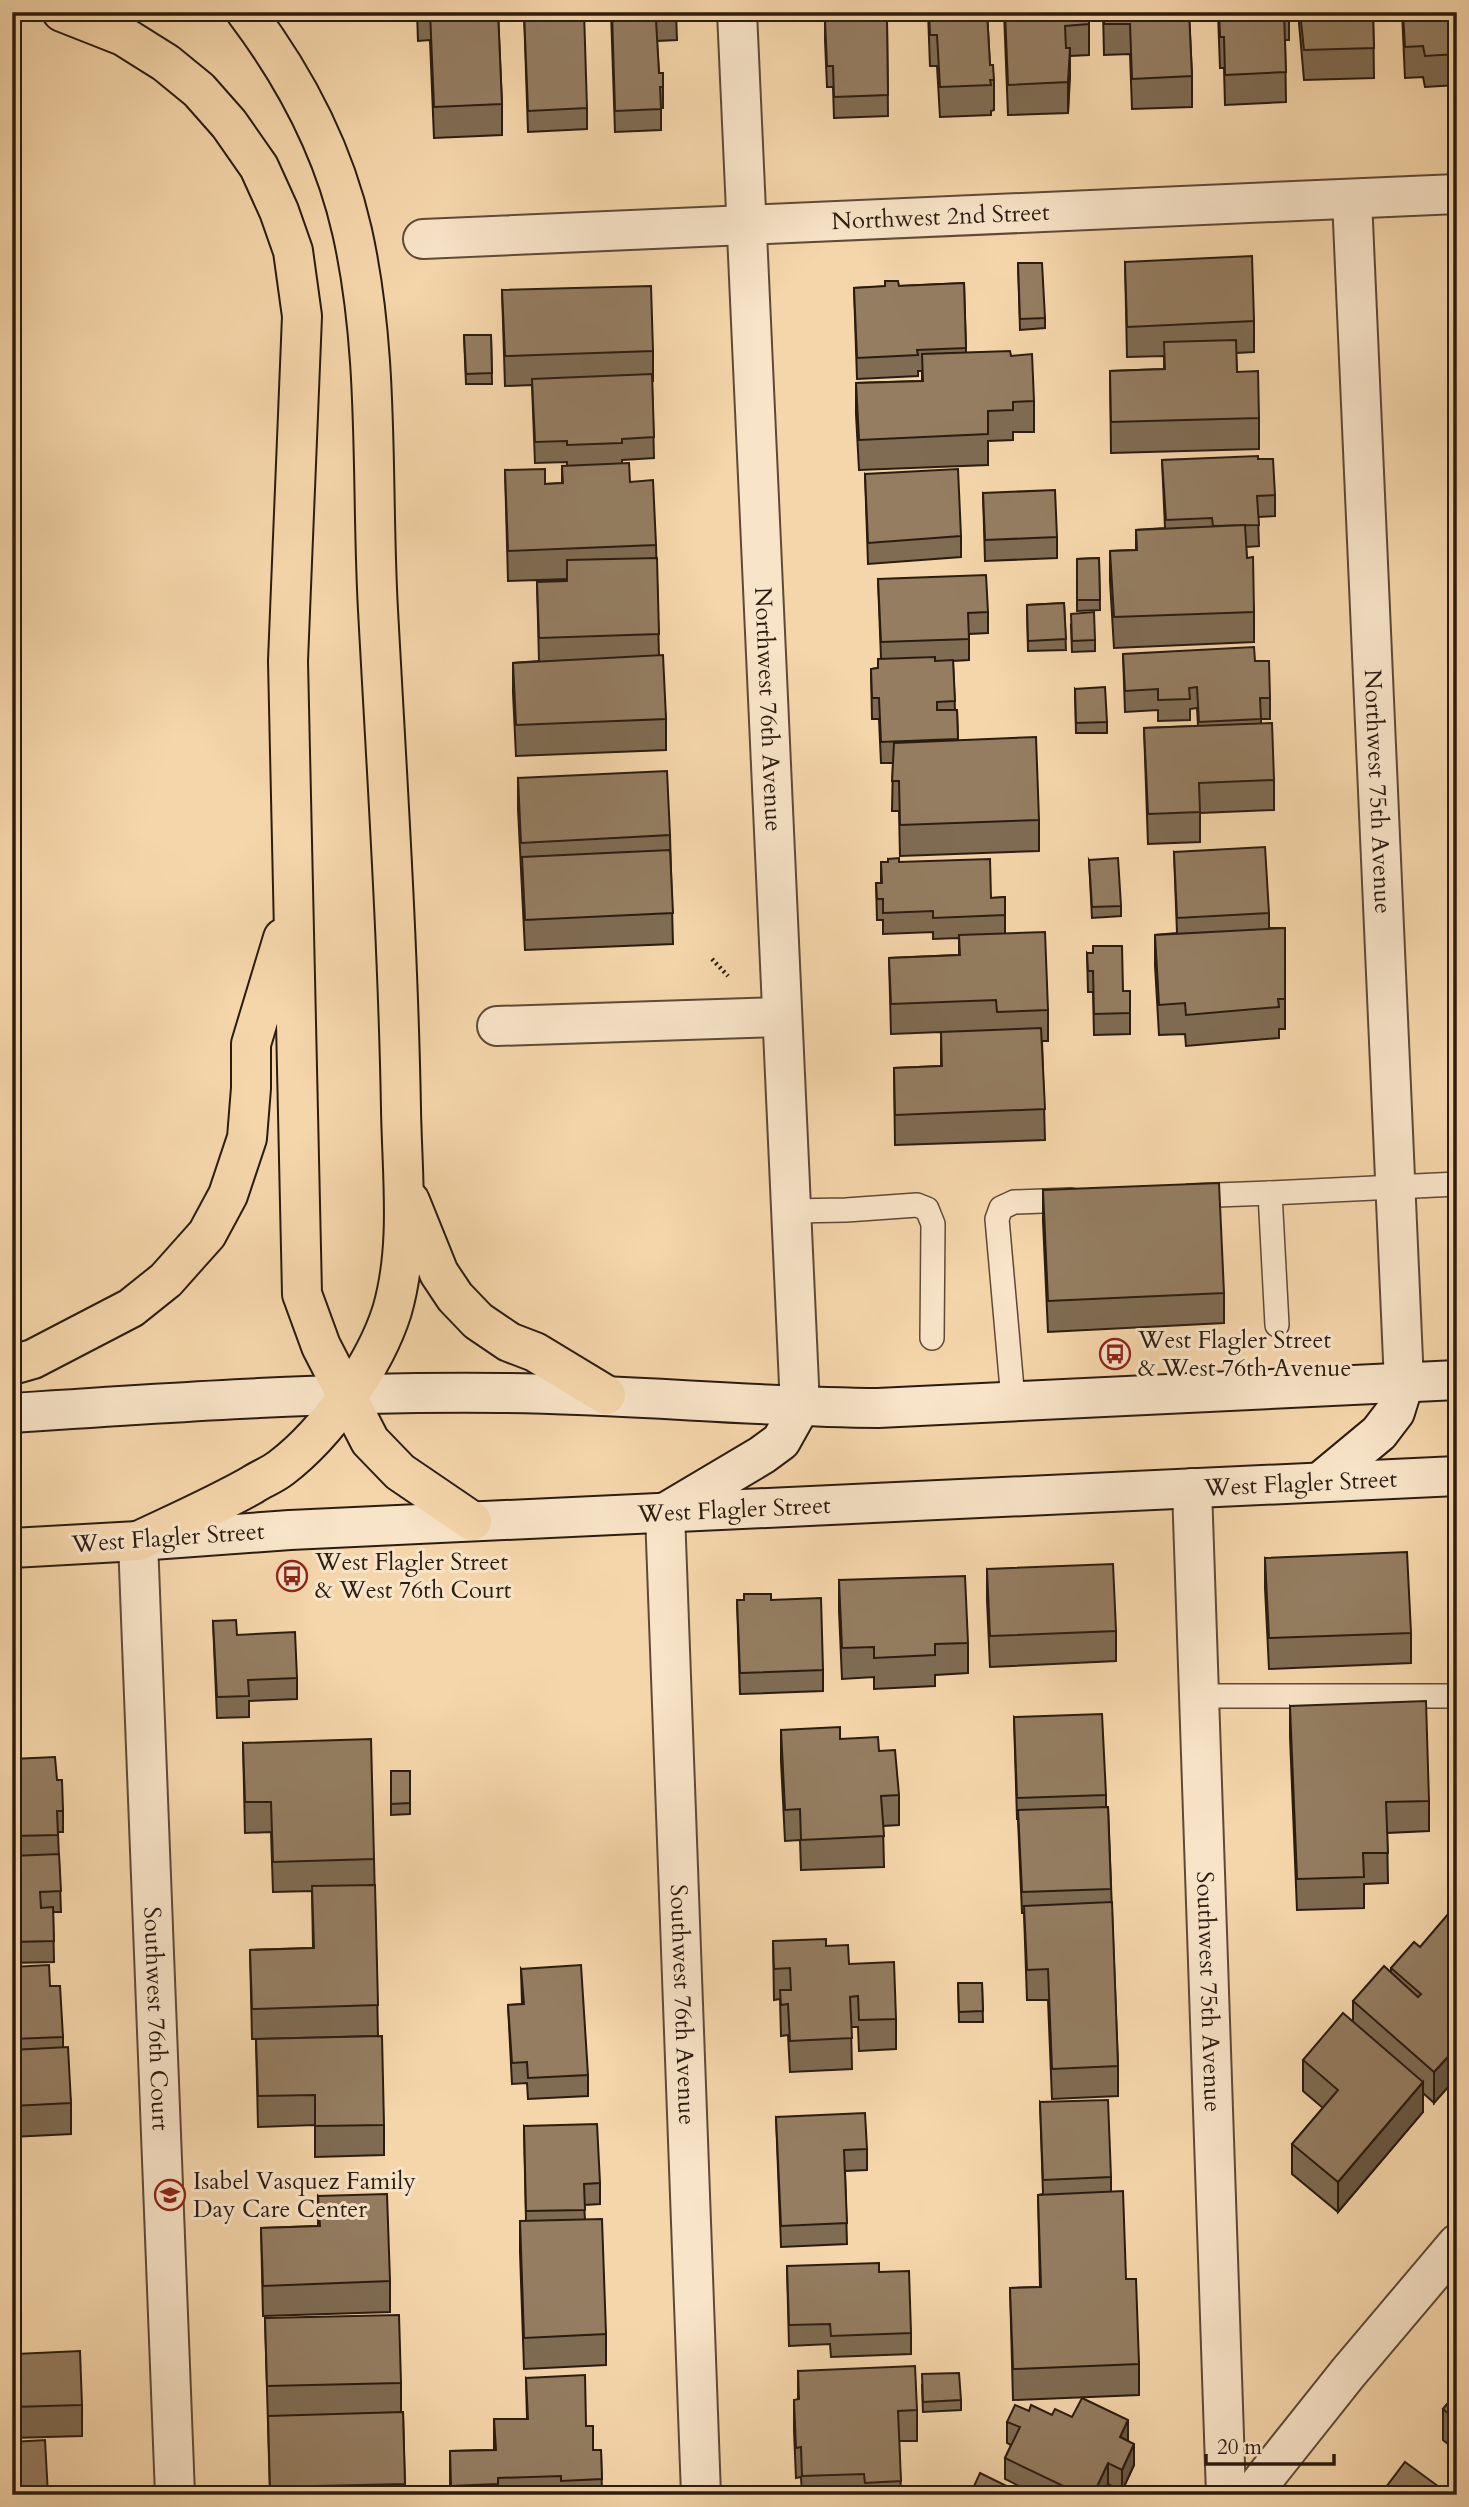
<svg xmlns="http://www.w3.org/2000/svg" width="1469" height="2507" viewBox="0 0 1469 2507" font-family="Cardo,serif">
	<rect width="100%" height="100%" fill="#f5d6aa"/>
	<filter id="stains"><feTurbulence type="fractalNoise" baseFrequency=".00286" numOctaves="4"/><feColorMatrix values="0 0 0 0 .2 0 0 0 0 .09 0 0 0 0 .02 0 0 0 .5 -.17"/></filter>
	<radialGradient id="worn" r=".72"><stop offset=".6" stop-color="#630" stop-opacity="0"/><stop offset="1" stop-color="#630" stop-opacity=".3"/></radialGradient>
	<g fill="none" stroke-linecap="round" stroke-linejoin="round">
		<g stroke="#5e4a37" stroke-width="26">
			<g id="lane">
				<polyline points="1190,1196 1270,1193"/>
				<polyline points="791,1211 846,1210 917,1205 927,1209 933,1224 932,1338"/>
				<polyline points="1277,1325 1270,1193 1457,1184"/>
				<polyline points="1013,1400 997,1219 1001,1208 1014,1202 1071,1200"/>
				<polyline points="1198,1696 1457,1696"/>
			</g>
		</g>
		<g stroke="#5e4a37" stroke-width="42">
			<g id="street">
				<path id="s1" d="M737 12 800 1407"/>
				<path id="s2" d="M1352 199 1404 1383"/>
				<path id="s3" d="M423 239 1457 194"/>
				<polyline points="497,1026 781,1017"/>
				<path id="s4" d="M1192 1488 1226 2495"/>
				<path id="s5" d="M665 1513 701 2495"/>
				<path id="s6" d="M138 1541 175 2495"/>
				<polyline points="1251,2495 1348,2373 1457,2244"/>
			</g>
		</g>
		<g stroke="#2b1c11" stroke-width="42">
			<g id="secondary">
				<path d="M12 1413C176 1402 339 1391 503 1393 628 1394 752 1407 878 1408L1457 1380"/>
				<polyline points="1320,1482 1379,1433 1395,1412 1404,1383"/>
				<polyline points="666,1512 762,1455 781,1441 800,1407"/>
				<path id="s7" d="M138 1541 290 1530 1457 1476"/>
			</g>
		</g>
		<g stroke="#2b1c11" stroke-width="42">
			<polyline id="primary" points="12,1548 138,1541"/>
		</g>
		<g stroke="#2b1c11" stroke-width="42">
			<g id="highway">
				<polyline points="62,12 123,36 166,63 199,90 229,124 259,167 279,211 293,251 302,316 288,661 302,1294 321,1346 370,1441 400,1472 472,1521"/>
				<polyline points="410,1201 439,1273 455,1297 478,1321 509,1342 535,1352 606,1395"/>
				<polyline points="12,1365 33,1359 131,1308 166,1280 207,1234 228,1195 247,1138 251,1088 251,1044 283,938"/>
				<path d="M138 1541C176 1523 215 1506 252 1485 261 1479 272 1475 281 1468 327 1433 375 1365 392 1311 411 1246 402 1175 401 1109 398 943 387 776 378 610 371 484 380 355 352 231 334 151 295 77 246 12"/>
			</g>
		</g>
		<polyline stroke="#2b1c11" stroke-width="4.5" stroke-dasharray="2 3.5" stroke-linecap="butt" points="712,959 728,976"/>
		<use href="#lane" stroke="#f8e4c8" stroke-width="23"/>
		<use href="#street" stroke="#f8e4c8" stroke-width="38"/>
		<use href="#secondary" stroke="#f8e4c8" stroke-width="38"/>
		<use href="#primary" stroke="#f5d6aa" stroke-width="38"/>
		<use href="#highway" stroke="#f5d6aa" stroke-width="38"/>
	</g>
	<g fill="#7f6c53" stroke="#2b1c11" stroke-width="2">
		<polygon points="417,12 498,12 502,104 502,135 434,138 430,40 418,41"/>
		<polygon points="524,12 587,108 587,129 528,132"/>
		<polygon points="611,12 676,12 677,40 657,41 659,73 663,73 663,108 661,108 661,130 615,132"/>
		<polygon points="830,12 883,12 883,21 887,21 888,116 834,118 833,87 827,87 825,40 825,19 830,19"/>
		<polygon points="928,12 987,12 990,65 994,80 994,110 991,111 991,115 940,117 937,66 930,66"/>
		<polygon points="1004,12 1089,12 1089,55 1070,56 1068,113 1008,115"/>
		<polygon points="1103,12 1189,12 1192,76 1192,107 1132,109 1130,54 1104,55"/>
		<polygon points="1218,12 1289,12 1289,40 1285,40 1286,102 1225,105 1224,68 1220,68"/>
		<polygon points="1298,12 1373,12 1374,78 1304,80"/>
		<polygon points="1402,12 1457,12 1457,85 1425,87 1423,77 1405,78"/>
		<polygon points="1125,262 1254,321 1254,352 1236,353 1237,372 1259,418 1259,449 1111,453 1110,371 1164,369 1164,356 1127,357"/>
		<polygon points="1018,263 1045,318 1045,328 1020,330"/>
		<polygon points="964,283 966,353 1011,356 1034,401 1034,432 1013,432 1013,440 988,441 988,465 859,470 856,414 856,383 922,381 922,371 918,371 918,376 857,379 854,288"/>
		<polygon points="502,290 653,351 653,381 652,381 654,458 622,460 622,464 656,545 659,656 666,719 666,750 516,756 513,693 513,663 539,661 537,582 567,581 567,579 508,581 505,470 545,484 562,483 562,466 567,466 567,462 535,463 532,385 505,386"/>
		<polygon points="464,335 491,335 492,384 466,384"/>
		<polygon points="1258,459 1275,495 1275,516 1258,517 1259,546 1246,547 1247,558 1254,612 1254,642 1114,648 1110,581 1110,551 1136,550 1136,530 1165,528 1162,460"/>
		<polygon points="865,474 961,536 961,557 868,564"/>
		<polygon points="983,493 1057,537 1057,558 985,561"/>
		<polygon points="1099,558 1100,610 1077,611 1077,559"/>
		<polygon points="878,579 988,612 988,633 969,634 969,660 953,661 955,710 957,710 958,741 1039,820 1039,851 900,856 899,811 892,811 893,763 881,763 879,719 872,719 871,669 878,668 878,659 881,659"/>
		<polygon points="1064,603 1066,650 1028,651 1027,605"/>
		<polygon points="1071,625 1095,640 1095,651 1072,652"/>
		<polygon points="1123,654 1255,661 1270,698 1270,719 1261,719 1261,724 1274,780 1274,810 1200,813 1200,842 1148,844 1144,728 1198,726 1197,708 1190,709 1190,720 1158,721 1158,710 1125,712"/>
		<polygon points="1075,689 1107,722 1107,733 1076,733"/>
		<polygon points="518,778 670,835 673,944 525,950 518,809"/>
		<polygon points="1174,852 1269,913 1269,928 1285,928 1285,1029 1279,1029 1279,1038 1186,1046 1185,1034 1159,1035 1155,965 1155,935 1177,933"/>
		<polygon points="888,859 991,898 1005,897 1005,934 1048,1010 1048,1041 1042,1041 1045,1140 895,1145 894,1068 941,1066 941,1032 891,1034 889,958 959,955 959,938 933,939 933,932 883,934 883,920 877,920 876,883 881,883 881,862 888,862"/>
		<polygon points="1089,860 1121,906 1121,916 1092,918"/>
		<polygon points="1087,953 1123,991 1130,991 1130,1034 1094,1035 1093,992 1088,992"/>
		<polygon points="1043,1190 1224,1293 1224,1323 1048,1332 1043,1221"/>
		<polygon points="1265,1558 1411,1633 1411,1663 1269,1669 1265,1588"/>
		<polygon points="987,1569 1116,1631 1116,1661 990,1667 987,1600"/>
		<polygon points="839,1580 968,1643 968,1673 935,1675 935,1686 874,1689 874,1677 842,1679 839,1611"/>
		<polygon points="737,1600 771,1600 823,1670 823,1691 740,1694"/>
		<polygon points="213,1621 237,1635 297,1678 297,1699 249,1701 249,1717 217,1718"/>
		<polygon points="1290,1706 1429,1801 1429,1831 1387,1833 1388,1883 1364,1884 1364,1908 1297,1910 1290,1737"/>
		<polygon points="1014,1717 1106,1795 1106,1807 1108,1807 1118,2066 1118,2096 1052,2099 1048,2000 1027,2000 1024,1913 1022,1913 1018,1819 1017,1819"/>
		<polygon points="781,1730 840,1739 879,1751 899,1795 899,1825 883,1826 884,1867 801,1870 800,1840 785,1841 781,1761"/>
		<polygon points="243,1743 374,1859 378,2036 259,2039 384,2125 384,2155 315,2157 315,2125 258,2127 256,2039 252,2039 250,1950 313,1948 312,1891 273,1892 271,1832 245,1833"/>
		<polygon points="12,1759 57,1780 63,1811 63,1832 58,1832 61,1912 53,1912 54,1962 12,1963"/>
		<polygon points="391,1771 410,1771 410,1814 391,1815"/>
		<polygon points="1457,1920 1434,2103 1423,2093 1423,2112 1338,2212 1292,2174 1292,2144 1323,2108 1303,2091 1303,2060 1353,2022 1353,2001 1391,1973 1391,1968"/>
		<polygon points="773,1941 826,1946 849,1964 896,2019 896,2049 859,2051 858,2027 851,2027 852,2069 790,2072 788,2035 781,2036 780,1999 774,2000"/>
		<polygon points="12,1967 50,1986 63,2037 63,2047 71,2103 71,2134 12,2137"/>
		<polygon points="521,1969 588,2075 588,2096 528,2099 527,2083 512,2084 508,2005 522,2004"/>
		<polygon points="958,1983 982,1983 983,2022 959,2022"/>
		<polygon points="1040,2102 1111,2177 1111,2192 1139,2364 1139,2395 1013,2400 1010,2288 1040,2287 1038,2195 1043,2194"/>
		<polygon points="776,2117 867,2149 867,2170 845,2171 847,2244 781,2247"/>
		<polygon points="524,2126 600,2183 600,2204 584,2205 585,2219 606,2334 606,2365 524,2369 520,2252 520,2221 526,2221"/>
		<polygon points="318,2196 390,2281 390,2312 263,2316 261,2228 318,2226"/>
		<polygon points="787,2266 879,2272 911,2333 911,2354 831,2357 830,2344 789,2346"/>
		<polygon points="12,2275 16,2354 82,2405 82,2436 12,2438"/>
		<polygon points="265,2318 401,2383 401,2412 403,2412 405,2495 270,2495"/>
		<polygon points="798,2371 917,2410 917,2441 899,2441 901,2495 802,2495 801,2477 796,2478 794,2431 794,2400 798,2400"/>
		<polygon points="526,2378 586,2426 593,2450 601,2450 602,2495 450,2495 450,2451 494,2450 494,2419 527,2419"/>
		<polygon points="922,2385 961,2400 961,2410 923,2412"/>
		<polygon points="1457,2392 1457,2451 1443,2440 1443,2409"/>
		<polygon points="1029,2411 1052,2415 1128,2441 1134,2465 1122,2491 1108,2484 1103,2495 1037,2495 1005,2479 1005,2458 1011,2445 1007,2443 1007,2422"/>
	</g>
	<g fill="#685844" stroke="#2b1c11" stroke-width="2">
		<polygon points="1070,48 1070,78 1068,113 1068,82"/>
		<polygon points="1457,2047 1457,2077 1434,2103 1434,2072"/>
		<polygon points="1423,2082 1423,2112 1338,2212 1338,2182"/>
		<polygon points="1128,2420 1128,2441 1120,2437"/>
		<polygon points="1134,2444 1134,2465 1122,2491 1122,2470"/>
		<polygon points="1108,2463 1108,2484 1103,2495 1093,2495"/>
	</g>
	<g fill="#947d61" stroke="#2b1c11" stroke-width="2">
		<polygon points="430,12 498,12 502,104 434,107"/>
		<polygon points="524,12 584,12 587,108 528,111"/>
		<polygon points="612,12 676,12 677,19 656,20 659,73 663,73 663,87 660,87 661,109 615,111"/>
		<polygon points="831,12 883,12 883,21 887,21 888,95 834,97 833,66 827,66 825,19 831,18"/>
		<polygon points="929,12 987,12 990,65 993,65 994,80 990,80 991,85 940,87 937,35 930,35"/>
		<polygon points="1005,12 1089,12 1089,24 1065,26 1066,48 1070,48 1068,82 1008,85"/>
		<polygon points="1104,12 1189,12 1192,76 1132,79 1130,24 1104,24"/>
		<polygon points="1219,12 1284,12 1286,72 1225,75 1224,37 1220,37"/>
		<polygon points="1300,12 1373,12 1374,48 1304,50"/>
		<polygon points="1403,12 1457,12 1457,54 1425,56 1423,46 1405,47"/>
		<polygon points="1252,256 1254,321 1127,327 1125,262"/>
		<polygon points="1018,263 1042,263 1045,318 1020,319"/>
		<polygon points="885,281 898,281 899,286 964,283 966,348 917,350 918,355 857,358 854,288 885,286"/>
		<polygon points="651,286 653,351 505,356 502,290"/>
		<polygon points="464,335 491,335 492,373 466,374"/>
		<polygon points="1236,340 1237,372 1258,371 1259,418 1111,422 1110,371 1165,369 1164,342"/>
		<polygon points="1010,351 1011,356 1032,354 1034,401 1013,402 1013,410 988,411 988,434 859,440 856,383 923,381 922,354"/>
		<polygon points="652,374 654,437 622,439 622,443 567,445 567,441 535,442 532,379"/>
		<polygon points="1258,456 1258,459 1273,459 1275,495 1257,496 1259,525 1213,526 1212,518 1166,520 1162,460"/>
		<polygon points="629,463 630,482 653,480 656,545 508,551 505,470 545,469 545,484 563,483 562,466"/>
		<polygon points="958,469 961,536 868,543 865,474"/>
		<polygon points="1055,490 1057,537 985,540 983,493"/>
		<polygon points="1245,525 1247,558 1253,557 1254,612 1114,617 1110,551 1137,550 1136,530"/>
		<polygon points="657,558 659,634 539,638 537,582 567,581 567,560"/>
		<polygon points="1099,558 1100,600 1077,600 1077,559"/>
		<polygon points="986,575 988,612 968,613 969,639 881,642 878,579"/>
		<polygon points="1064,603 1066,639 1028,641 1027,605"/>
		<polygon points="1094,612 1095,640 1072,641 1071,614"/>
		<polygon points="1254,647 1255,661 1269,661 1270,698 1260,698 1261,719 1199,722 1197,687 1189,688 1190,699 1158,700 1158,689 1125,691 1123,654"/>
		<polygon points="663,655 666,719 516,725 513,663"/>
		<polygon points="935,657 935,661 953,660 955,701 937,702 937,710 957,710 958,739 881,742 879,698 872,698 871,669 878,668 878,659"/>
		<polygon points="1105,687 1107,722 1076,723 1075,689"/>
		<polygon points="1272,723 1274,780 1199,783 1200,812 1148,814 1144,728"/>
		<polygon points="1036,737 1039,820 900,825 899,781 892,781 894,743"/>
		<polygon points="667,771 670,835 521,843 518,778"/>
		<polygon points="1265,847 1269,913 1177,918 1174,852"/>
		<polygon points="670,850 673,913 525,920 522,857"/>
		<polygon points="899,858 899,862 990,859 991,898 1005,897 1005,915 933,918 933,911 883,913 883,899 877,899 876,883 882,883 881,862 888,862 888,859"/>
		<polygon points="1118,858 1121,906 1092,907 1089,860"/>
		<polygon points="1285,928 1285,999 1278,999 1279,1007 1186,1015 1185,1003 1159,1005 1155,935"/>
		<polygon points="1045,932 1048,1010 997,1012 996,1000 891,1004 889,958 960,955 959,935"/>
		<polygon points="1093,946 1122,946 1123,991 1130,991 1130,1013 1094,1014 1093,971 1088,971 1087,953 1093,953"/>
		<polygon points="1041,1028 1045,1109 895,1115 894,1068 942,1066 941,1032"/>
		<polygon points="1219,1183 1224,1293 1048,1301 1043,1190"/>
		<polygon points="1407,1552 1411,1633 1269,1638 1265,1558"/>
		<polygon points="1113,1564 1116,1631 990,1636 987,1569"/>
		<polygon points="965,1576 968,1643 935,1644 935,1655 874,1658 874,1647 842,1648 839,1580"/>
		<polygon points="744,1594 771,1594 771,1600 821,1598 823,1670 740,1673 737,1600 744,1600"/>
		<polygon points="236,1620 237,1635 295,1632 297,1678 248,1680 249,1696 217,1697 213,1621"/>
		<polygon points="1426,1701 1429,1801 1386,1802 1388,1853 1363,1853 1364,1877 1297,1879 1290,1706"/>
		<polygon points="1102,1714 1106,1795 1017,1798 1014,1717"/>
		<polygon points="840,1727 840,1739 878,1737 879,1751 895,1750 899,1795 881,1796 884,1836 801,1840 800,1809 785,1810 781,1730"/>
		<polygon points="371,1739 374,1859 273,1862 271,1802 245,1802 243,1743"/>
		<polygon points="55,1757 57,1780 62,1780 63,1811 57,1811 58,1835 12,1836 12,1759"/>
		<polygon points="391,1771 410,1771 410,1803 391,1804"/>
		<polygon points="1108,1807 1111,1889 1022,1892 1018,1810"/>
		<polygon points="59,1854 61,1891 40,1892 41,1908 53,1907 54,1941 12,1942 12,1856"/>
		<polygon points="375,1885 378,2005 252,2009 250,1950 314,1948 312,1886"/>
		<polygon points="1112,1902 1118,2066 1052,2069 1048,1969 1027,1970 1024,1906"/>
		<polygon points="1449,1913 1457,1920 1457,2047 1434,2072 1353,2001 1384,1966 1418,1997 1421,1994 1391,1968 1414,1942 1420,1947"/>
		<polygon points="826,1939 826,1946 848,1945 849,1964 894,1962 896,2019 859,2020 858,1996 850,1997 852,2038 790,2041 788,2004 781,2005 780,1990 791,1990 790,1968 774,1969 773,1941"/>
		<polygon points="49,1965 50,1986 60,1986 63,2037 12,2039 12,1967"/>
		<polygon points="581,1965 588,2075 528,2078 527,2062 512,2063 508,2005 524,2004 521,1969"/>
		<polygon points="958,1983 982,1983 983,2011 959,2012"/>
		<polygon points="1343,2013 1423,2082 1338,2182 1292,2144 1338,2090 1303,2060"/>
		<polygon points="382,2036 384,2125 315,2126 315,2095 258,2096 256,2039"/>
		<polygon points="68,2047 71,2103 12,2106 12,2050"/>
		<polygon points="1108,2100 1111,2177 1043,2180 1040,2102"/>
		<polygon points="865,2113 867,2149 844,2150 847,2223 781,2226 776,2117"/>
		<polygon points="597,2124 600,2183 584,2184 585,2210 526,2211 524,2126"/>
		<polygon points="1123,2191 1126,2279 1136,2279 1139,2364 1013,2369 1010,2288 1041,2287 1038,2195"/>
		<polygon points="387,2194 390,2281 263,2286 261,2228 320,2226 318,2196"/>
		<polygon points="602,2219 606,2334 524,2338 520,2221"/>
		<polygon points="879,2263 879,2272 909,2271 911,2333 831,2336 830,2324 789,2325 787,2266"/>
		<polygon points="12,2275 14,2275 16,2354 80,2351 82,2405 12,2407"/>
		<polygon points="399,2315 401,2383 267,2386 265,2318"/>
		<polygon points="915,2366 917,2410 898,2411 901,2481 865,2483 864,2474 802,2476 801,2447 796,2448 794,2400 799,2399 798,2371"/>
		<polygon points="959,2373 961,2400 923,2402 922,2374"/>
		<polygon points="585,2375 586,2426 593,2426 593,2450 601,2450 602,2479 561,2481 561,2476 498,2478 498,2484 451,2486 450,2451 496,2450 494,2419 528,2419 526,2378"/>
		<polygon points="1457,2392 1457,2421 1443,2409"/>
		<polygon points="1082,2398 1128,2420 1120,2437 1134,2444 1122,2470 1108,2463 1093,2495 1082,2495 1005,2458 1020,2427 1007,2422 1015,2405 1029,2411 1031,2405 1052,2415 1055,2409 1072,2417"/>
		<polygon points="403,2412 405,2484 270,2487 268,2416"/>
		<polygon points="45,2440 48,2495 12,2495 12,2442"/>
		<polygon points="1405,2462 1450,2495 1380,2495"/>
		<polygon points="980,2473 1025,2495 970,2495"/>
	</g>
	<defs>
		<g id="bus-ring" transform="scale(1.575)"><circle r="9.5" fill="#f8e4c8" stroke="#8f2418" stroke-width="1.5"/><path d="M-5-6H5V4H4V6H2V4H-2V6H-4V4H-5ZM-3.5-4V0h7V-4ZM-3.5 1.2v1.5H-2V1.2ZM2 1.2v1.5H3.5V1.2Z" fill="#8f2418"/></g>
		<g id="school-ring" transform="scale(1.575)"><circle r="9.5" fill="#f8e4c8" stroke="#8f2418" stroke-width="1.5"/><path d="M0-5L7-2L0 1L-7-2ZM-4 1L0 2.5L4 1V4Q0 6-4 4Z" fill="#8f2418"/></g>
	</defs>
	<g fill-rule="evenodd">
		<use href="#bus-ring" x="1115" y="1354"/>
		<use href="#bus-ring" x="292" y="1576"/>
		<use href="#school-ring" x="170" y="2195"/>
	</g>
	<g text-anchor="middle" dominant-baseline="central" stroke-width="6" stroke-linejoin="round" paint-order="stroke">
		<g font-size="24" fill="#2b1c11" stroke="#f8e4c8">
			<text stroke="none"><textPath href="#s3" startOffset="518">Northwest 2nd Street</textPath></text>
			<text stroke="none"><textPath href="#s1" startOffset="698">Northwest 76th Avenue</textPath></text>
			<text stroke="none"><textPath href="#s2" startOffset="593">Northwest 75th Avenue</textPath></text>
			<text stroke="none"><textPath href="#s7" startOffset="1164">West Flagler Street</textPath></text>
			<text stroke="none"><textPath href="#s7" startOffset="597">West Flagler Street</textPath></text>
			<text transform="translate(168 1538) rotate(-4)">West Flagler Street</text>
			<text stroke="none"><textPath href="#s4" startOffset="504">Southwest 75th Avenue</textPath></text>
			<text stroke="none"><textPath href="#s5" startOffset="492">Southwest 76th Avenue</textPath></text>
			<text stroke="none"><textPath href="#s6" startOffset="478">Southwest 76th Court</textPath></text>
		</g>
		<g font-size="24" fill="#2b1c11" stroke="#f8e4c8" text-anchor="start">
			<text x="1138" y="1340">West Flagler Street<tspan x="1138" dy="28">&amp; West 76th Avenue</tspan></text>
			<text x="315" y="1562">West Flagler Street<tspan x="315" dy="28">&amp; West 76th Court</tspan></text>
			<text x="193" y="2181">Isabel Vasquez Family<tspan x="193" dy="28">Day Care Center</tspan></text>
		</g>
	</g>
	<rect width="1469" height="2507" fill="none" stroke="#f5d6aa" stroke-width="42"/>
	<rect x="14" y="14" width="1441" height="2479" fill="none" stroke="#2b1c11" stroke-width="3.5"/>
	<rect x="21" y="21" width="1427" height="2465" fill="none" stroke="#2b1c11" stroke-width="2"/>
	<path d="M1206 2454v10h128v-10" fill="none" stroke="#2b1c11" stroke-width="3.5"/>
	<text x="1217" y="2454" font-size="21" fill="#2b1c11" stroke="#f8e4c8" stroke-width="5" paint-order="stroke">20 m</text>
	<rect width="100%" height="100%" filter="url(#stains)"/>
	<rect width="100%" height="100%" fill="url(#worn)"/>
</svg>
